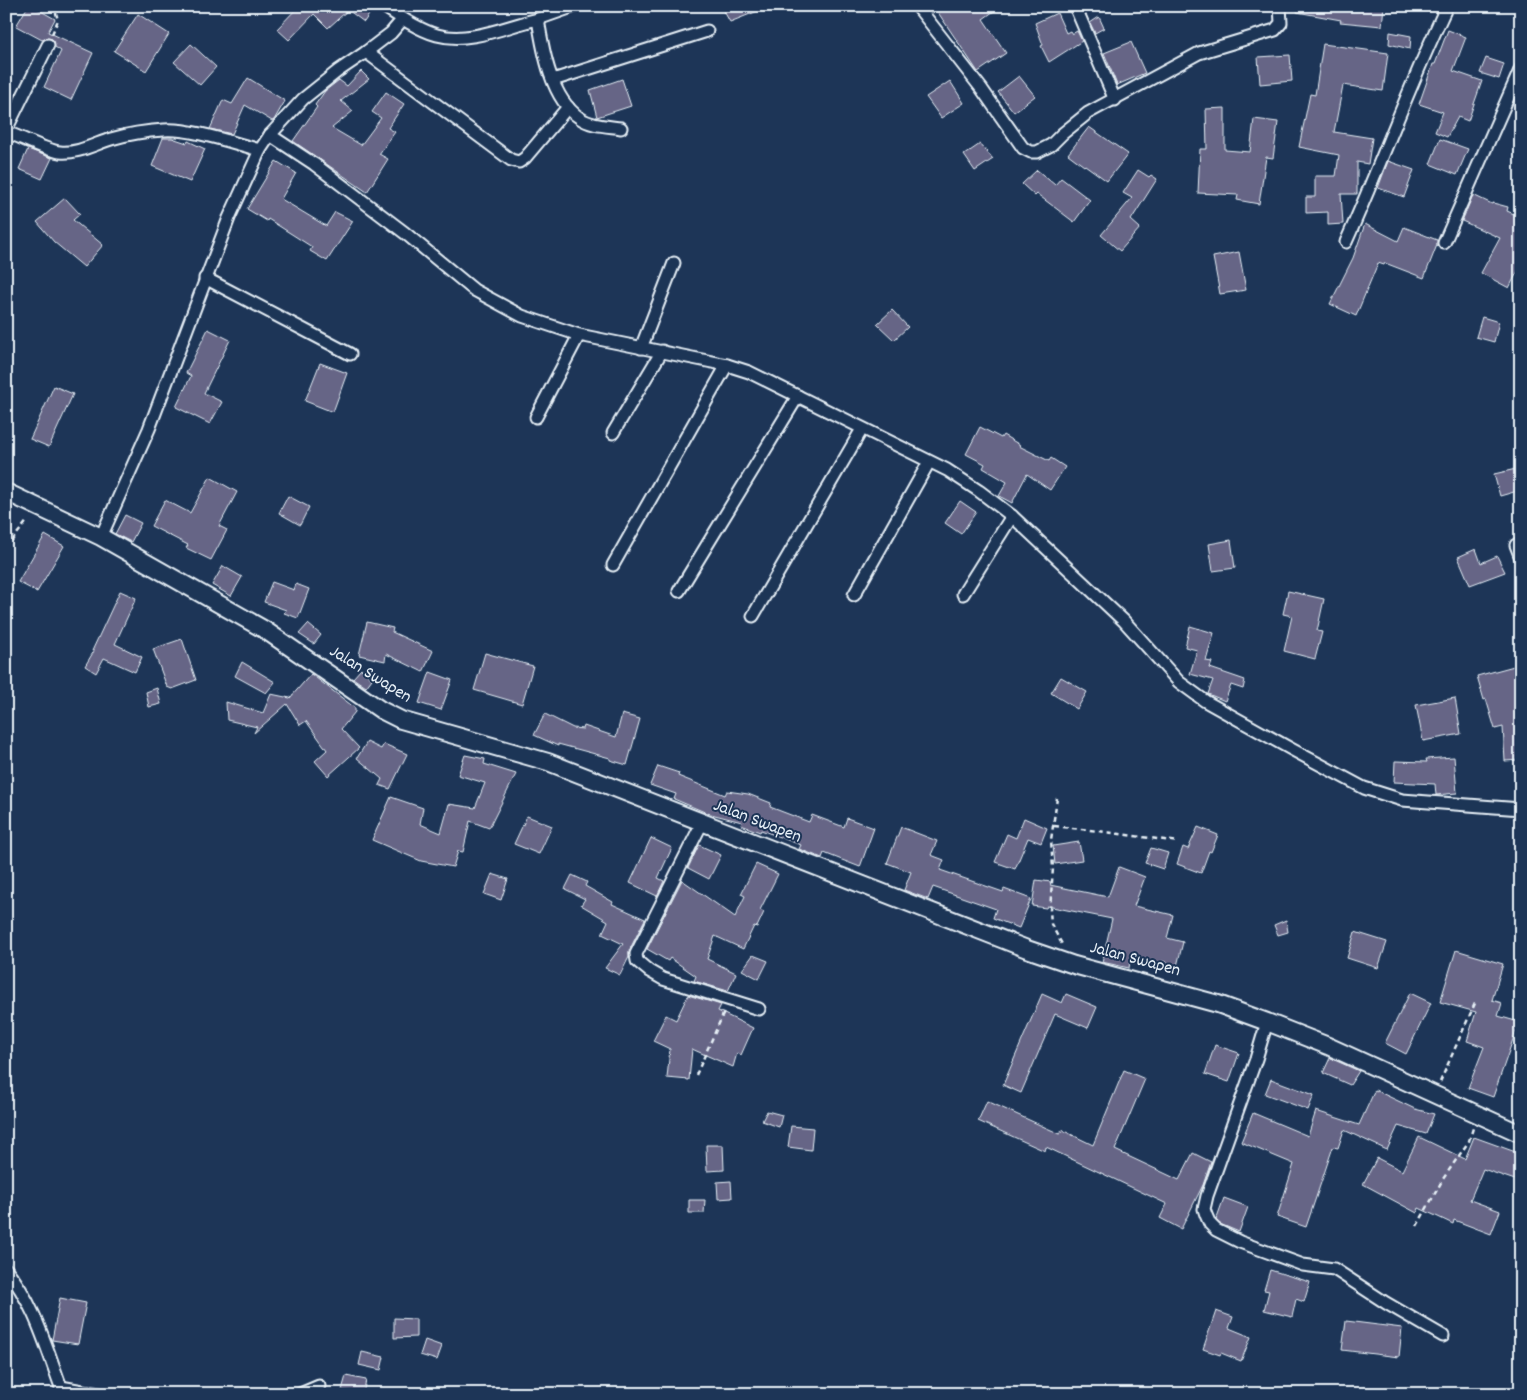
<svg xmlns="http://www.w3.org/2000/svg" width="1527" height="1400" viewBox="0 0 1527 1400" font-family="Dekko,sans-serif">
	<rect width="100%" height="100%" fill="#1d3557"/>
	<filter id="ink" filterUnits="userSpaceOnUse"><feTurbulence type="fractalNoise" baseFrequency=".02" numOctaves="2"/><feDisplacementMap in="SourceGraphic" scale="10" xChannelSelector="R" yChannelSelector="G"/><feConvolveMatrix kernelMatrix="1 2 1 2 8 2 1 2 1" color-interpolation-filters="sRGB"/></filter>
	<g filter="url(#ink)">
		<g fill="#666586" stroke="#e8f1f8">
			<polygon points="28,6 32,6 55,19 48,32 93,53 71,100 44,87 61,51 55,47 54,41 52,39 47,38 42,40 16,26"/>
			<polygon points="299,6 375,6 364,22 348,10 328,28 314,14 289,40 277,29"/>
			<polygon points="721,6 768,6 768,7 730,22"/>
			<polygon points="944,6 1001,6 983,19 1006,53 978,72 937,11"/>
			<polygon points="1298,6 1384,6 1382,26 1340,22 1341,20 1297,12"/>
			<polygon points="1057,13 1066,33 1070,31 1072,34 1077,31 1082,41 1049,62 1041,46 1043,45 1035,23"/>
			<polygon points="138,14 169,34 146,71 114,51"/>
			<polygon points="1099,17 1104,28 1095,33 1090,23"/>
			<polygon points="1448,30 1466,37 1453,71 1482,81 1468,121 1458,117 1447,137 1435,132 1443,112 1419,104 1433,64 1435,64"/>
			<polygon points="1390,32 1411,36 1410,49 1389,44"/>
			<polygon points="1131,42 1145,73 1117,85 1104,53"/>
			<polygon points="191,44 216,67 200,85 174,62"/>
			<polygon points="1323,44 1388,53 1383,91 1343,85 1334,132 1372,138 1368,164 1357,162 1357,194 1341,194 1343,224 1328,225 1328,212 1306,213 1306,197 1315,197 1315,176 1336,176 1339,155 1299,147 1310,94 1315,95"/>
			<polygon points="1290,55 1292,81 1260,84 1258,57"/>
			<polygon points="1486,58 1504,64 1499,79 1480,73"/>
			<polygon points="361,71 369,79 341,101 353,111 332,128 361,145 381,118 372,112 386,92 404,104 388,128 395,132 379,154 388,159 367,192 293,141 317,107 315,105 325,91 339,80 347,86"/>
			<polygon points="1019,76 1035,96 1014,112 998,92"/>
			<polygon points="248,78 285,101 274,120 272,121 245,105 232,134 210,129 223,100 232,104"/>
			<polygon points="622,79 631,106 597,117 590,90"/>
			<polygon points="950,81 964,103 941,118 926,97"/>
			<polygon points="1225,108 1225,150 1250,152 1254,119 1278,122 1273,158 1266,157 1259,204 1237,200 1238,195 1198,193 1200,149 1207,149 1206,109"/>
			<polygon points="1089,127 1128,154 1107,181 1085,165 1084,166 1068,154"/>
			<polygon points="163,138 172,138 187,143 188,141 205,149 190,182 152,166"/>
			<polygon points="1440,139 1468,149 1457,175 1430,164"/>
			<polygon points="980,144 993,159 975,171 964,155"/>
			<polygon points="28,149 52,158 42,179 19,169"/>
			<polygon points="276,161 296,173 281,199 326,226 335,212 353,221 327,261 310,251 312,247 268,219 267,221 247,209"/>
			<polygon points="1388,161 1414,170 1404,197 1378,188"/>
			<polygon points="1037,170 1055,185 1061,178 1090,200 1074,222 1037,194 1035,196 1022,184"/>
			<polygon points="1138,170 1149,177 1151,175 1157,179 1131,220 1140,228 1120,251 1101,235 1132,198 1123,193"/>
			<polygon points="1473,195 1492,204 1493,203 1508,207 1507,211 1521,217 1521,265 1509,288 1481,273 1500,238 1462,221"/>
			<polygon points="65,198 80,214 73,220 103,245 84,267 54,242 37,222"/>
			<polygon points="1365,224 1398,241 1404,227 1437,240 1437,245 1424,278 1385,263 1384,265 1378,263 1356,316 1330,304 1353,258"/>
			<polygon points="1239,252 1246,290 1220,294 1213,257"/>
			<polygon points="892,310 908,327 894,340 877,324"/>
			<polygon points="1482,317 1499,322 1494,342 1476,337"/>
			<polygon points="208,329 230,340 204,393 222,402 210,424 176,407 191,376 186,373"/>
			<polygon points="320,363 347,373 333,412 305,401"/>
			<polygon points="54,386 73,394 49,447 30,439"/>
			<polygon points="980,427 1001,438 1003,435 1020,445 1019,446 1049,461 1051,458 1065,467 1050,490 1027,474 1012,503 999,496 1007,482 983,468 985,464 966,454"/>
			<polygon points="1516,469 1521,490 1500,496 1494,474"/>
			<polygon points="210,477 237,492 219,526 227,530 211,560 186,548 188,545 151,526 165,500 190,513"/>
			<polygon points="288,496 309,507 300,525 279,513"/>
			<polygon points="960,501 976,512 961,534 945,523"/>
			<polygon points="125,515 141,523 131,542 115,534"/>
			<polygon points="45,535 64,546 37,592 18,582"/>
			<polygon points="1231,540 1235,568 1213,571 1209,544"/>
			<polygon points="1476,549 1481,563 1497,556 1505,572 1470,585 1458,557"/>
			<polygon points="223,566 242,577 231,596 212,585"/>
			<polygon points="272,582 294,590 296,584 309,589 298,618 284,613 286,610 264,602"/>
			<polygon points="120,591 136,598 115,644 142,657 135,672 104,658 96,673 85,666 94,651 92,651"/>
			<polygon points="1288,591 1324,599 1317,631 1322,632 1315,659 1284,651 1292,616 1283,614"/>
			<polygon points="367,622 393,628 392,632 433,651 423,672 386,654 385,661 359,655"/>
			<polygon points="308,624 321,635 314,644 299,634"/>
			<polygon points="1190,626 1214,633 1206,661 1212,662 1210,668 1245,680 1243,689 1231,685 1225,701 1208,694 1213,680 1190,674 1197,650 1185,647"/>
			<polygon points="182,639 196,680 172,689 167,687 153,649"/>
			<polygon points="485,653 533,666 522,704 474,690"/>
			<polygon points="242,662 275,682 266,693 235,676"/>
			<polygon points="1514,666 1516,675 1521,674 1521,727 1518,727 1520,760 1505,761 1503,727 1495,729 1486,699 1484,700 1477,676"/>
			<polygon points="361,669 372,679 366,687 353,678"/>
			<polygon points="430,672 452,680 441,710 419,703"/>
			<polygon points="311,674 355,708 355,712 341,729 359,748 328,776 315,761 327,750 306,721 300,725 287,704 254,733 257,727 227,720 226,702 263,713 271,694 290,698"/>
			<polygon points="1061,677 1087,692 1077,709 1051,693"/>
			<polygon points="157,688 161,704 149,707 146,692"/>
			<polygon points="1455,698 1461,734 1423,741 1416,705"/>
			<polygon points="545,714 573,728 583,729 584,726 616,737 622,714 640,719 627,765 610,760 610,758 558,744 558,746 534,735"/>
			<polygon points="367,742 381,749 384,744 407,754 390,789 379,785 382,779 357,758"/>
			<polygon points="465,755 485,759 484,764 516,774 489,828 470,821 463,852 458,851 453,867 421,861 372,840 391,797 423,808 420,824 441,833 449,804 475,808 485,783 458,775"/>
			<polygon points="1454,757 1457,793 1436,795 1435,784 1394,782 1395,761 1427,762 1426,759"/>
			<polygon points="658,766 679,773 678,776 725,795 727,791 748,794 771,803 770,807 809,822 812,815 844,827 847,818 874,828 860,867 824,853 822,858 799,849 801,845 761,830 760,832 741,825 742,822 707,813 674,799 676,794 650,785"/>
			<polygon points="527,816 552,826 539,854 514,844"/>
			<polygon points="1024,818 1047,828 1041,843 1028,838 1015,869 995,862 1007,834 1016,838"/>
			<polygon points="901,827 937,841 931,855 944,860 940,870 1003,892 1004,889 1031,899 1019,928 993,918 996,909 933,887 928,899 904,890 911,872 887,863"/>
			<polygon points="1198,827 1218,835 1211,852 1209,851 1201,873 1177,864 1183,847 1188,849"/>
			<polygon points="651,838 672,848 658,878 664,881 657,896 630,883"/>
			<polygon points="1079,842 1082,860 1055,864 1053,846"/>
			<polygon points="699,845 721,855 709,879 688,868"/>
			<polygon points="1151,848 1168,853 1163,869 1145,863"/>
			<polygon points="756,864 778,874 760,910 764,912 757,927 754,926 743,949 715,936 707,959 736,973 728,991 694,981 696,976 670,958 668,961 647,949 682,880 735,917 745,896 741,894"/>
			<polygon points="1119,867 1145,877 1134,906 1173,915 1167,938 1183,942 1177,966 1162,961 1160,969 1130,962 1129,968 1102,962 1112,919 1047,906 1046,908 1032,906 1036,880 1051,882 1050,885 1108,897"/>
			<polygon points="492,874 508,879 501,900 484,894"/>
			<polygon points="572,875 587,882 585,886 613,902 612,904 645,919 629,951 629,957 620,975 605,968 623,944 602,934 608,921 581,905 585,899 565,889"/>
			<polygon points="1286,920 1288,932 1278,935 1274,925"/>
			<polygon points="1355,932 1387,942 1378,968 1347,958"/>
			<polygon points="1456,950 1503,964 1492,1000 1502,1003 1498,1016 1519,1022 1493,1097 1468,1088 1484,1047 1467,1041 1476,1012 1440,1002"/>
			<polygon points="753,955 768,961 759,979 742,970"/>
			<polygon points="1410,993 1431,1003 1406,1054 1385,1043"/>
			<polygon points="1042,994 1062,1003 1066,994 1097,1007 1088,1028 1055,1014 1021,1093 1003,1085"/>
			<polygon points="688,995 721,1005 718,1011 753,1028 741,1055 737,1053 733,1067 692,1049 689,1080 667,1078 670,1049 653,1041 666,1015 676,1020"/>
			<polygon points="1215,1045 1239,1053 1229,1082 1205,1074"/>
			<polygon points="1330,1058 1359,1071 1350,1085 1323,1073"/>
			<polygon points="1124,1070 1145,1079 1115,1150 1179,1180 1193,1153 1211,1162 1203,1185 1181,1229 1160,1218 1167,1204 1046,1147 1045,1151 978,1121 987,1101 1060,1134 1062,1130 1093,1145"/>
			<polygon points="1271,1079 1314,1095 1308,1110 1265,1094"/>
			<polygon points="1375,1090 1415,1109 1434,1114 1426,1134 1398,1126 1387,1150 1344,1130 1338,1148 1333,1147 1306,1227 1277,1217 1294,1164 1241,1142 1253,1113 1308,1136 1316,1111 1359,1125"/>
			<polygon points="767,1111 782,1115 779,1127 762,1121"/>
			<polygon points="791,1126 813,1128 811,1150 788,1147"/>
			<polygon points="1419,1137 1465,1159 1474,1137 1521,1154 1521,1166 1515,1180 1483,1169 1470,1200 1500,1211 1491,1234 1454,1220 1453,1224 1419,1208 1417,1213 1363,1184 1377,1158 1402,1171"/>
			<polygon points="706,1145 723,1145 724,1170 707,1171"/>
			<polygon points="731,1181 732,1198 718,1199 717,1182"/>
			<polygon points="1224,1198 1248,1207 1239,1232 1220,1224 1216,1220"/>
			<polygon points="689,1200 705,1200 704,1213 689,1213"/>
			<polygon points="1270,1270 1310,1282 1304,1302 1296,1299 1292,1317 1264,1310 1269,1291 1264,1290"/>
			<polygon points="60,1298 86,1303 78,1344 52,1340"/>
			<polygon points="1216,1311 1233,1317 1229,1328 1251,1337 1241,1361 1221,1353 1220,1355 1203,1349"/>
			<polygon points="394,1318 416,1319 416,1337 394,1338"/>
			<polygon points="1346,1321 1402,1328 1399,1357 1342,1350"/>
			<polygon points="425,1340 442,1346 437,1360 420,1355"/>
			<polygon points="362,1352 384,1357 381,1370 359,1365"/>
			<polygon points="346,1376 366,1380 363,1394 342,1390"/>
		</g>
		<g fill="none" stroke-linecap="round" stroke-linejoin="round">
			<g stroke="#e8f1f8" stroke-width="15">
				<g id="minor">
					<path d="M383 6C398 16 419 30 437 35 470 44 506 26 538 19 543 51 551 99 580 118 591 126 608 126 621 128"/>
					<polyline points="917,6 981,88 1023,148 1031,152 1037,152 1051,145 1062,134 1088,113 1199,53 1275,30 1281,23 1280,6"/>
					<polyline points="1075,6 1115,100"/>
					<polyline points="538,19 575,6"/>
					<polyline points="366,52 511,160 519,162 525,158 568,107"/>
					<polyline points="553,80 707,31"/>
					<polyline points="6,130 48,45"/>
					<path d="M6 132C21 137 45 150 60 152 77 154 95 144 111 139 128 134 146 131 164 130 190 128 233 143 260 150"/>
					<polyline points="270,135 314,164 405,233 474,290 522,316 579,335 727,365 749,372 947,470 979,491 1012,516 1124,621 1179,682 1205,701 1291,749 1364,788 1402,800 1521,809"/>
					<path d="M1346 242C1381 164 1410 83 1447 6"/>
					<polyline points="1444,243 1521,68"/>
					<polyline points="205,278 350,354"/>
					<polyline points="641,348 674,263"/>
					<polyline points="536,417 579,335"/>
					<polyline points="613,433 662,351"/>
					<polyline points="101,537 149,429 229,218 260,150 270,135 303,99 338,71 366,52 391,33 403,19"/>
					<polyline points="1516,545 1521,558"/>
					<polyline points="613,565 727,365"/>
					<polyline points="679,591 798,396"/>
					<polyline points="963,594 1012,516"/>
					<polyline points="854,595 929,462"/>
					<polyline points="753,616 862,429"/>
					<polyline points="702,823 636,954 637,961 649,971 663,979 759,1009"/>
					<polyline points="1267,1022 1256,1059 1207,1196 1204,1209 1206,1215 1210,1224 1216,1230 1240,1242 1303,1265 1334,1269 1386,1303 1443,1336"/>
					<path d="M6 1269C35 1305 45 1344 61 1387L62 1394"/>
					<polyline points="61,1387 99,1394"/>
					<polyline points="300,1394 319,1386"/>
				</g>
			</g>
			<g stroke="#e8f1f8" stroke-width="20">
				<polyline id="secondary" points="6,492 101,537 265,630 381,710 401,720 548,762 1027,949 1074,965 1218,1004 1267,1022 1328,1046 1521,1134"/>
			</g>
			<g stroke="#e8f1f8" stroke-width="2.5" stroke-dasharray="5 4" stroke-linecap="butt">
				<polyline points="52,34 58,20 54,6"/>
				<polyline points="6,548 28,520"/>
				<polyline points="1057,798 1051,840 1053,868 1050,910 1051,924 1063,946"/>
				<polyline points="1054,826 1098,831 1179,842"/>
				<polyline points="696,1075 725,1010"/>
				<polyline points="1440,1082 1476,1001"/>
				<polyline points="1417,1226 1443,1179 1469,1141 1473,1128"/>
			</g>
			<use href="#minor" stroke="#1d3557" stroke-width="11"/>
			<use href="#secondary" stroke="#1d3557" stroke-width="16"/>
		</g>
	</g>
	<g text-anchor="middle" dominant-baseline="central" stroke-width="4" stroke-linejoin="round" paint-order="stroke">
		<g font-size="18" fill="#e8f1f8" stroke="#1d3557">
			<text transform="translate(370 675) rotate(32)">Jalan Swapen</text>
			<text transform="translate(757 822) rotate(21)">Jalan Swapen</text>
			<text transform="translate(1135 960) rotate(15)">Jalan Swapen</text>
		</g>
	</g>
	<rect width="1527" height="1400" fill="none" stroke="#1d3557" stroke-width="25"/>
	<rect x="12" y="12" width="1502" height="1375" fill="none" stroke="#e8f1f8" stroke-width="2" filter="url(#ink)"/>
</svg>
